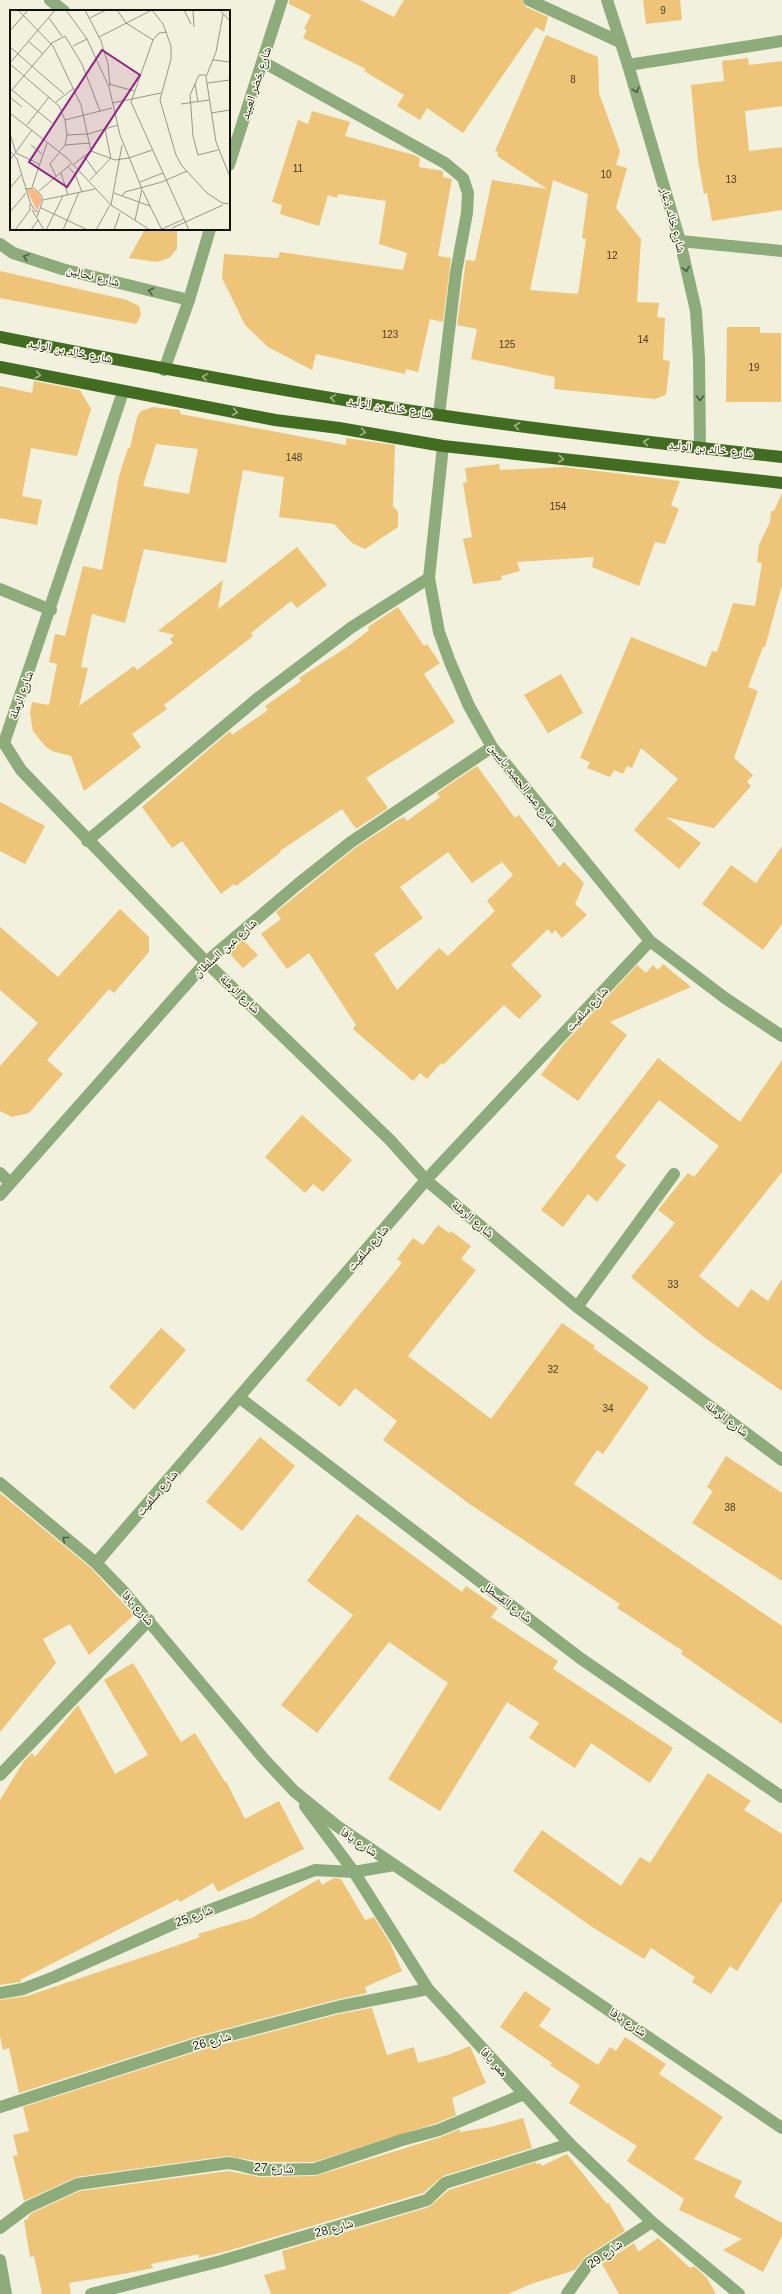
<svg xmlns="http://www.w3.org/2000/svg" width="782" height="2294" viewBox="0 0 782 2294" font-family="Arial,'Noto Naskh Arabic',sans-serif">
	<rect width="100%" height="100%" fill="#f1f1dd"/>
	<g fill="#edc478" fill-rule="evenodd">
		<polygon points="289,0 360,0 394,17 404,0 522,0 526,7 548,17 544,32 536,27 463,133 427,108 420,120 397,106 404,95 364,71 366,69 303,38 307,30 304,29 311,15 289,4"/>
		<polygon points="643,0 680,0 682,20 646,24"/>
		<path d="M546 35 598 57 599 93 620 151 616 165 627 168 616 208 641 239 637 302 659 303 657 317 665 318 663 360 670 361 666 395 655 399 554 389 555 377 471 359 477 329 457 325 466 260 475 261 492 180 547 189 497 156 498 152 495 151ZM553 180 588 194 582 238 586 239 578 294 530 290Z"/>
		<polygon points="748,58 749,65 782,61 782,106 745,111 749,151 782,147 782,210 712,221 707,193 704,194 698,160 691,85 724,81 722,61"/>
		<polygon points="312,111 350,122 345,136 414,155 420,158 419,167 443,171 443,177 452,179 438,256 451,258 443,322 430,319 418,372 406,369 405,374 316,354 312,370 268,347 245,325 222,278 224,254 278,258 280,252 403,270 407,253 379,244 386,201 338,194 337,198 328,195 319,226 280,214 282,205 272,202 298,120 308,124"/>
		<polygon points="145,229 177,229 177,249 169,258 157,262 129,258"/>
		<polygon points="0,271 127,300 139,306 141,315 136,324 0,298"/>
		<polygon points="727,327 760,327 760,333 781,333 781,402 726,402"/>
		<polygon points="34,381 80,390 91,409 77,456 31,448 22,496 42,500 37,525 0,518 0,386 32,393"/>
		<path d="M153 407 180 410V414L346 445V438L395 445 393 506 398 512V527L365 549 352 543 334 524 279 517 284 477 243 470 226 563 144 549 125 623 92 614 81 667 88 668 79 706 134 666 137 670 173 643 170 639 175 635 158 631 223 580 218 609 297 547 327 585 297 608 291 601 251 633 253 636 164 705 167 709 132 734 141 747 84 791 71 756 52 751 45 746 33 731 30 713 32 702 49 705 57 664 49 662 55 634 65 636 83 566 102 570 119 476 128 448H130L137 417 141 411ZM156 444 198 449 189 494 143 486Z"/>
		<polygon points="499,464 500,470 565,467 680,481 671,505 679,509 665,544 655,542 639,586 592,567 594,557 517,562 520,571 501,576 502,580 473,584 463,539 472,537 463,483 467,482 465,468"/>
		<polygon points="782,493 782,585 765,647 763,647 748,687 758,691 734,758 753,775 747,782 751,786 714,828 666,817 701,843 679,869 634,830 678,779 641,748 632,768 627,766 623,774 614,770 610,777 587,768 590,762 580,758 631,637 706,667 712,651 717,652 733,603 755,606 762,563 757,562 759,545 770,522 771,511 774,511"/>
		<polygon points="398,607 424,646 427,644 440,663 424,674 455,722 366,778 388,808 356,829 342,809 280,851 281,852 236,886 234,884 221,894 182,841 172,848 142,807 230,731 232,735 268,710 265,706 301,681 299,678 350,645 369,630 368,627"/>
		<polygon points="561,674 583,713 548,733 524,695"/>
		<path d="M477 766 515 818 519 815 559 867 564 862 584 883 575 904 587 915 562 938 555 930 552 934 548 929 511 965 542 996 519 1019 504 1005 443 1065 441 1063 427 1079 420 1073 413 1081 353 1029 356 1025 309 953 287 969 261 934 281 919 276 912 355 848 396 821 404 817 407 821 440 797 437 793ZM448 852 472 883 502 862 513 875 487 901 495 911 448 956 439 948 397 990 374 954 423 918 400 887Z"/>
		<polygon points="0,802 45,826 25,864 0,851"/>
		<polygon points="782,846 782,924 763,950 702,904 731,865 756,883"/>
		<polygon points="120,909 149,937 149,952 114,993 109,989 47,1060 63,1074 29,1113 12,1117 0,1111 0,1066 38,1023 0,990 0,927 58,977"/>
		<polygon points="243,940 258,955 243,968 229,953"/>
		<polygon points="663,964 691,987 610,1022 627,1035 578,1101 541,1075 563,1045 637,965 646,973 653,965 658,970"/>
		<polygon points="658,1058 740,1122 782,1060 782,1172 699,1276 738,1308 751,1289 768,1301 782,1279 782,1391 705,1338 631,1277 675,1223 658,1210 688,1173 694,1177 719,1146 659,1100 615,1157 626,1165 597,1202 588,1194 563,1227 541,1210"/>
		<polygon points="302,1115 352,1160 323,1192 313,1184 305,1193 265,1157"/>
		<polygon points="438,1225 449,1233 451,1231 471,1246 461,1259 476,1270 408,1356 491,1419 562,1323 595,1346 593,1348 649,1387 603,1454 597,1450 574,1484 782,1626 782,1724 681,1654 683,1651 617,1608 620,1604 471,1505 383,1440 397,1421 355,1388 340,1407 306,1380 402,1263 397,1259 413,1238 423,1245"/>
		<polygon points="161,1328 186,1350 134,1410 109,1387"/>
		<polygon points="260,1437 295,1466 242,1531 206,1502"/>
		<polygon points="726,1456 782,1493 782,1581 692,1523 713,1491 707,1487"/>
		<polygon points="0,1493 91,1568 134,1615 89,1655 70,1624 43,1639 56,1663 0,1732"/>
		<polygon points="357,1514 462,1592 466,1586 498,1608 491,1617 558,1661 553,1669 673,1748 650,1783 591,1743 575,1768 529,1738 539,1723 507,1702 440,1811 388,1779 448,1683 389,1642 317,1733 281,1705 353,1615 307,1581"/>
		<polygon points="133,1663 181,1742 195,1733 225,1782 226,1781 245,1819 279,1801 304,1849 218,1892 213,1883 180,1902 178,1899 20,1980 21,1982 0,1985 0,1800 24,1761 32,1753 35,1757 78,1705 115,1774 148,1755 104,1680"/>
		<polygon points="708,1773 751,1801 744,1810 782,1834 782,1901 737,1971 730,1966 711,1994 692,1982 695,1977 651,1948 644,1959 592,1927 513,1871 542,1830 621,1886 640,1857 650,1863"/>
		<polygon points="334,1878 341,1879 365,1920 374,1917 390,1943 402,1971 365,1987 367,1993 335,2000 198,2036 19,2093 9,2048 3,2050 0,2036 0,2000 27,1996 173,1947 200,1937 198,1934 252,1918 319,1879 322,1885"/>
		<polygon points="525,1991 551,2009 539,2026 598,2065 610,2047 616,2051 625,2037 666,2064 659,2074 723,2117 694,2159 742,2181 734,2197 782,2223 782,2236 763,2272 723,2250 742,2239 679,2210 684,2199 627,2161 637,2146 569,2103 580,2085 550,2065 552,2063 500,2027"/>
		<polygon points="372,2008 387,2055 414,2047 418,2063 448,2055 470,2046 486,2083 452,2098 456,2115 437,2123 314,2162 261,2162 227,2156 77,2177 24,2201 13,2156 18,2155 13,2135 29,2131 23,2107 202,2050 339,2014"/>
		<polygon points="523,2118 532,2148 443,2176 423,2193 224,2252 199,2258 199,2254 151,2264 153,2268 128,2273 69,2283 71,2294 42,2294 34,2256 30,2257 24,2220 28,2219 28,2217 32,2213 80,2191 228,2171 260,2177 315,2176 441,2137 460,2129 460,2132 491,2127"/>
		<polygon points="567,2154 607,2204 609,2203 625,2231 585,2257 575,2270 531,2284 508,2294 271,2294 264,2275 286,2269 282,2251 429,2207 449,2190 536,2162 536,2164 540,2163 542,2166"/>
		<polygon points="658,2238 690,2268 694,2266 707,2278 716,2294 619,2294 602,2264 634,2243 638,2252"/>
	</g>
	<g fill="none" stroke-linecap="round" stroke-linejoin="round">
		<g stroke="#8dab7b" stroke-width="12">
			<polyline points="50,0 64,11"/>
			<polyline points="529,0 620,42"/>
			<polyline points="607,0 628,65 680,241 696,311 699,359 700,448"/>
			<polyline points="263,62 445,163 463,178 468,193 467,213 456,272 439,415"/>
			<polyline points="628,65 782,41"/>
			<polyline points="229,165 282,0"/>
			<polyline points="680,241 782,251"/>
			<polyline points="0,244 13,253 62,269 189,300"/>
			<polyline points="164,370 189,300 210,229"/>
			<polyline points="123,392 4,743 21,770 206,962 390,1140 426,1180 577,1307 782,1460"/>
			<polyline points="443,446 429,578 439,632 450,662 469,706 492,747 650,941 725,998 782,1036"/>
			<polyline points="0,589 51,610"/>
			<polyline points="87,841 258,698 352,627 429,578"/>
			<polyline points="0,1173 10,1183"/>
			<polyline points="0,1195 206,962 298,884 351,842 492,747"/>
			<polyline points="577,1307 674,1174"/>
			<polyline points="240,1398 580,1658 782,1797"/>
			<polyline points="0,1483 96,1563 125,1593 264,1759 294,1791 337,1826 782,2128"/>
			<polyline points="96,1563 426,1180 650,941"/>
			<polyline points="0,1775 149,1620"/>
			<polyline points="305,1806 354,1872 428,1989 570,2144 652,2222 739,2294"/>
			<polyline points="0,1993 23,1989 54,1977 178,1922 315,1870 354,1872 394,1865"/>
			<polyline points="0,2107 200,2043 337,2007 428,1989"/>
			<path d="M0 2228 28 2207 78 2184 228 2163C239 2164 249 2168 260 2170L315 2169 402 2140 439 2130 524 2094"/>
			<polyline points="0,2260 6,2294"/>
			<polyline points="91,2294 221,2261 427,2200 445,2183 570,2144"/>
			<polyline points="567,2294 589,2263 652,2222"/>
		</g>
		<g stroke="#436c23" stroke-width="12">
			<path d="M0 337C146 366 292 393 439 415 553 432 667 444 782 457"/>
			<polyline points="0,367 275,420 339,428 443,446 782,483"/>
		</g>
	</g>
	<defs><path id="oneway-chevron" d="M-2-3.5L2.5 0L-2 3.5" fill="none" stroke-width="1.6" stroke-linecap="round" stroke-linejoin="round"/></defs>
	<g stroke="#4e5e42">
		<use href="#oneway-chevron" transform="translate(636 90) rotate(74)"/>
		<use href="#oneway-chevron" transform="translate(26 257) rotate(-162)"/>
		<use href="#oneway-chevron" transform="translate(686 269) rotate(77)"/>
		<use href="#oneway-chevron" transform="translate(151 291) rotate(-166)"/>
		<use href="#oneway-chevron" transform="translate(700 398) rotate(90)"/>
		<use href="#oneway-chevron" transform="translate(65 1539) rotate(-141)"/>
	</g>
	<g stroke="#a0b686">
		<use href="#oneway-chevron" transform="translate(38 375) rotate(11)"/>
		<use href="#oneway-chevron" transform="translate(205 377) rotate(-171)"/>
		<use href="#oneway-chevron" transform="translate(333 398) rotate(-171)"/>
		<use href="#oneway-chevron" transform="translate(235 412) rotate(11)"/>
		<use href="#oneway-chevron" transform="translate(517 426) rotate(-172)"/>
		<use href="#oneway-chevron" transform="translate(363 432) rotate(10)"/>
		<use href="#oneway-chevron" transform="translate(646 442) rotate(-173)"/>
		<use href="#oneway-chevron" transform="translate(561 459) rotate(6)"/>
	</g>
	<g text-anchor="middle" dominant-baseline="central" stroke-width="3" stroke-linejoin="round" paint-order="stroke">
		<g font-size="10" fill="#473d25">
			<text x="663" y="10">9</text>
			<text x="573" y="79">8</text>
			<text x="298" y="168">11</text>
			<text x="606" y="174">10</text>
			<text x="731" y="179">13</text>
			<text x="612" y="255">12</text>
			<text x="390" y="334">123</text>
			<text x="643" y="339">14</text>
			<text x="507" y="344">125</text>
			<text x="754" y="367">19</text>
			<text x="294" y="457">148</text>
			<text x="558" y="506">154</text>
			<text x="673" y="1284">33</text>
			<text x="553" y="1369">32</text>
			<text x="608" y="1408">34</text>
			<text x="730" y="1507">38</text>
		</g>
		<g font-size="12" fill="#101009" stroke="#feffea">
			<text transform="translate(256 83) rotate(-72)">شارع خضر العبيد</text>
			<text transform="translate(673 220) rotate(75)">شارع خالد ذعار</text>
			<text transform="translate(93 276) rotate(14)">شارع نحالين</text>
			<text transform="translate(70 351) rotate(11)">شارع خالد بن الوليد</text>
			<text transform="translate(390 407) rotate(9)">شارع خالد بن الوليد</text>
			<text transform="translate(711 449) rotate(6)">شارع خالد بن الوليد</text>
			<text transform="translate(21 695) rotate(-70)">شارع الرملة</text>
			<text transform="translate(523 785) rotate(52)">شارع عبد الحميد ياسين</text>
			<text transform="translate(225 948) rotate(-42)">شارع عين السلطان</text>
			<text transform="translate(240 994) rotate(44)">شارع الرملة</text>
			<text transform="translate(587 1009) rotate(-47)">شارع سلفيت</text>
			<text transform="translate(473 1219) rotate(40)">شارع الرملة</text>
			<text transform="translate(368 1248) rotate(-49)">شارع سلفيت</text>
			<text transform="translate(727 1419) rotate(37)">شارع الرملة</text>
			<text transform="translate(157 1493) rotate(-49)">شارع سلفيت</text>
			<text transform="translate(507 1602) rotate(37)">شارع القسطل</text>
			<text transform="translate(138 1608) rotate(48)">شارع يافا</text>
			<text transform="translate(359 1842) rotate(34)">شارع يافا</text>
			<text transform="translate(194 1916) rotate(-21)">شارع 25</text>
			<text transform="translate(628 2022) rotate(34)">شارع يافا</text>
			<text transform="translate(212 2041) rotate(-16)">شارع 26</text>
			<text transform="translate(494 2062) rotate(48)">ممر يافا</text>
			<text transform="translate(274 2168) rotate(3)">شارع 27</text>
			<text transform="translate(334 2228) rotate(-16)">شارع 28</text>
			<text transform="translate(605 2254) rotate(-36)">شارع 29</text>
		</g>
	</g>
	<g transform="translate(10 10)">
		<rect width="220" height="220" fill="#f1f1dd"/>
		<path d="M21 178 29 183 32 190 27 201 17 180Z" fill="#ffb888"/>
		<path fill="none" stroke="#979788" stroke-width="1" d="M8 0 43 36 71 95 81 141 64 154M56 0 77 29 99 77 110 125 132 179 125 210M75 0 91 31 98 54 100 76M107 0 116 13 143 30 121 92 179 220M142 0 153 14 161 36V49L150 90 166 145 172 156 197 183 212 193 220 194M174 0 181 14M183 0 184 17M210 0 220 11M213 4 206 42 196 67 206 132 220 167M39 8 52 26M80 8 96 0M0 21 18 0M89 27 142 0M143 30 149 23 157 22M18 31 33 44M63 36 77 29M0 37 54 84M203 50 220 52M0 53 45 0M0 54 49 96 55 110 57 125 55 135 50 141M196 65H189L180 85 183 126 188 145 208 140M197 73 220 70M99 74 124 81M185 74 188 92M2 80 42 113M0 82 42 33 55 26 72 54 90 101M0 87 12 97M46 92 64 78M102 93 151 83M171 94 199 90M0 103 57 148 101 195 140 220M201 103 220 100M55 110 102 98M17 115 39 87M95 119 101 149M220 123V160M0 124 6 143 29 154M57 125 78 124 108 115M21 135 32 144M55 135 80 133M0 141 7 149 20 192 25 201 28 202M81 141 105 150 119 148 142 140M74 146 87 164M0 150 22 120M58 157 65 164 72 182M51 163 58 185M46 166 40 154 49 143M80 170 100 149M130 172 153 163M22 177 37 133M0 178 11 165M15 179 24 178 32 186V193L27 207M29 181 61 154M133 181 140 196M104 183 140 196 152 220M112 186 115 182 152 172 177 161M33 190 85 179M101 195 112 135M31 198 78 220M22 200 34 220M0 202 16 183M162 218 213 195M152 219 174 209M5 220 20 200V194M21 220 28 210M36 220 53 186M53 220 69 182M86 220 100 195M104 220 110 203"/>
		<path fill="#952281" fill-opacity="0.15" stroke="#952281" stroke-width="2" d="M92 40 130 65 57 177 19 152Z"/>
		<rect width="220" height="220" fill="none" stroke="#101009" stroke-width="2"/>
	</g>
</svg>
